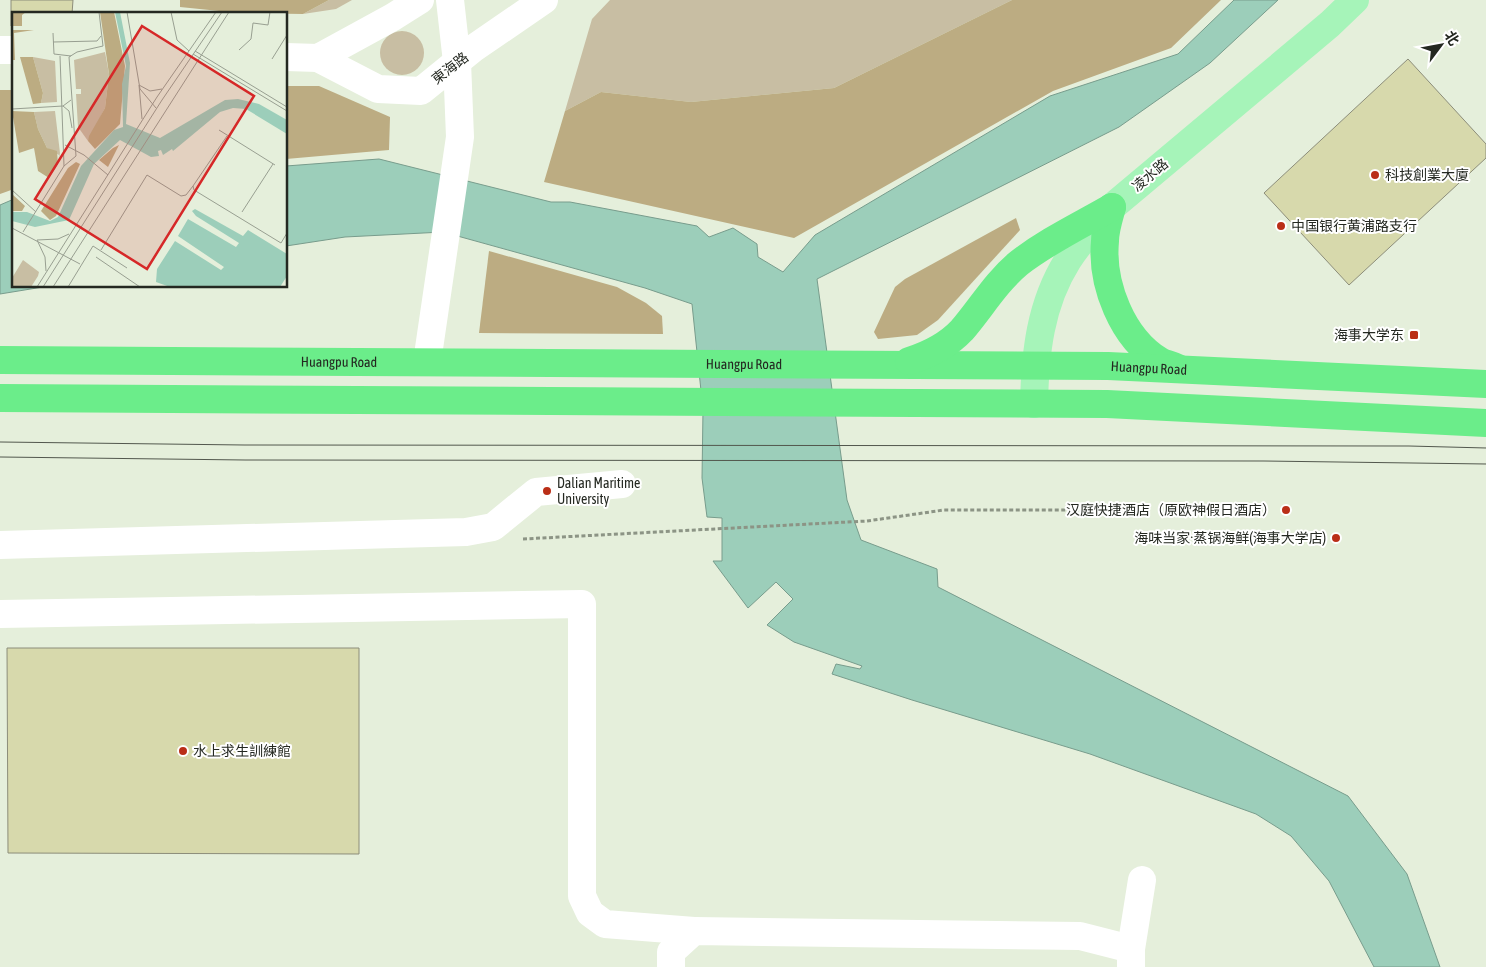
<svg xmlns="http://www.w3.org/2000/svg" width="1486" height="967" viewBox="0 0 1486 967" font-family="'Asap Condensed','Noto Sans SC',sans-serif">
	<rect width="100%" height="100%" fill="#e5efdb"/>
	<g fill="#c8bea3">
		<polygon points="329,0 352,0 336,9 303,14"/>
		<polygon points="610,0 1012,0 834,88 691,102 601,92 565,111 592,19"/>
		<circle cx="402" cy="53" r="22"/>
	</g>
	<g fill="#bcac82">
		<polygon points="180,0 329,0 303,14 239,13 180,7"/>
		<polygon points="1012,0 1221,0 1171,48 1053,91 794,238 544,182 565,111 601,92 691,102 834,88"/>
		<polygon points="286,86 319,86 390,117 389,150 286,159"/>
		<polygon points="0,90 14,90 14,189 0,194"/>
		<polygon points="1016,218 1020,230 938,320 917,335 878,339 874,332 895,287 905,279"/>
		<polygon points="489,251 617,287 646,303 662,316 663,334 479,333"/>
	</g>
	<g fill="#9cceba" stroke="#789c8c">
		<polygon points="1234,0 1278,0 1210,63 1119,127 817,279 847,500 861,540 937,569 938,587 1348,796 1407,874 1440,967 1374,967 1329,881 1291,836 1256,814 1090,754 912,700 832,674 836,664 860,669 862,666 794,642 767,625 793,599 776,582 748,608 713,561 722,561 722,518 707,517 702,478 703,410 692,304 645,288 443,232 345,237 286,246 286,166 379,159 551,202 570,202 697,226 709,237 733,228 757,244 758,257 783,272 815,235 1050,96 1178,54"/>
		<polygon points="14,199 14,286 49,286 0,294 0,205"/>
	</g>
	<g fill="#d7d9ac" stroke="#8c8d7a">
		<polygon points="11,0 73,0 72,14 14,14 14,26 11,26"/>
		<polygon points="1408,59 1486,144 1486,158 1349,285 1264,193"/>
		<polygon points="7,648 359,648 359,854 8,853"/>
	</g>
	<g fill="none" stroke-linecap="round" stroke-linejoin="round">
		<polyline stroke="#8c9485" stroke-width="3" stroke-dasharray="4 2.5" stroke-linecap="butt" points="523,539 867,521 944,510 1085,510"/>
		<g stroke="#fff" stroke-width="28">
			<polyline points="0,50 14,50"/>
			<polyline points="286,57 318,58 393,17 420,0"/>
			<polyline points="318,58 378,89 421,91 474,48 544,0"/>
			<polyline points="427,362 460,137 457,62 450,0"/>
			<polyline points="0,545 466,532 493,527 536,492 622,484"/>
			<polyline points="0,614 582,604 582,896 590,913 605,924 694,931"/>
			<polyline points="671,967 671,952 694,931 1080,936 1131,949"/>
			<polyline points="1131,967 1131,949 1142,880"/>
		</g>
		<path stroke="#a6f4b9" stroke-width="28" d="M1034 404C1035 354 1040 304 1068 260 1080 241 1096 224 1112 207L1330 24 1355 0"/>
		<g stroke="#6bed8a" stroke-width="28">
			<path d="M1112 207C1109 218 1105 230 1105 241 1101 284 1122 338 1160 361 1165 364 1172 365 1178 368"/>
			<path id="s1" d="M0 360 1108 366 1486 384"/>
			<path d="M909 361C928 355 948 345 962 330 981 308 996 282 1019 263 1047 241 1081 225 1112 207"/>
			<polyline points="0,398 1107,404 1486,423"/>
		</g>
		<g stroke="#52574d" stroke-width="1">
			<polyline points="0,442 244,445 1409,446 1486,448"/>
			<polyline points="0,457 245,460 1264,461 1486,464"/>
		</g>
	</g>
	<g fill="#ba2e17" stroke="#fff" stroke-width="2">
		<circle cx="1375" cy="175" r="5"/>
		<circle cx="1281" cy="226" r="5"/>
		<rect x="1409" y="330" width="10" height="10" rx="2.5"/>
		<circle cx="547" cy="491" r="5"/>
		<circle cx="1286" cy="510" r="5"/>
		<circle cx="1336" cy="538" r="5"/>
		<circle cx="183" cy="751" r="5"/>
	</g>
	<g text-anchor="middle" dominant-baseline="central" stroke-width="4" stroke-linejoin="round" paint-order="stroke">
		<g font-size="14" fill="#242821" stroke="#fff">
			<text transform="translate(450 68) rotate(-38)">東海路</text>
			<text transform="translate(1150 175) rotate(-40)">凌水路</text>
			<text stroke="none"><textPath href="#s1" startOffset="339">Huangpu Road</textPath></text>
			<text stroke="none"><textPath href="#s1" startOffset="744">Huangpu Road</textPath></text>
			<text stroke="none"><textPath href="#s1" startOffset="1149">Huangpu Road</textPath></text>
		</g>
		<g font-size="14" fill="#242821" stroke="#fff" text-anchor="start">
			<text x="1385" y="175">科技創業大廈</text>
			<text x="1291" y="226">中国银行黄浦路支行</text>
			<text x="1404" y="335" text-anchor="end">海事大学东</text>
			<text x="557" y="483">Dalian Maritime<tspan x="557" dy="16">University</tspan></text>
			<text x="1276" y="510" text-anchor="end">汉庭快捷酒店（原欧神假日酒店）</text>
			<text x="1326" y="538" text-anchor="end">海味当家·蒸锅海鲜(海事大学店)</text>
			<text x="193" y="751">水上求生訓練館</text>
		</g>
	</g>
	<g transform="translate(12 12)">
		<rect width="275" height="275" fill="#e5efdb"/>
		<path d="M93 40 97 62 93 96 76 129 66 115 64 82H69V77H64L62 48ZM21 45 43 49 45 90 29 91 31 81ZM43 99 48 141 46 152 47 143 35 136 26 117 22 100ZM11 248 27 260 26 264 19 275H0V266Z" fill="#c8bea3"/>
		<path d="M0 0H14L10 3V14H0ZM88 0H102L113 54 108 112 83 137 76 129 77 124 93 96 97 62ZM0 18H22L2 21 3 48H0ZM8 45H21L31 81 29 91 21 92ZM0 99 22 100 26 117 35 136 45 139 46 152 37 166 26 159 22 136 7 141ZM107 133 96 155 87 148 101 136ZM64 150 68 152 44 204 38 208 29 199 56 156ZM0 182 13 194 10 199H0Z" fill="#bcac82"/>
		<path d="M103 0H108L118 51 114 112 148 126 213 88 226 87 247 92 275 108V122L234 97 221 96 208 100 161 139 160 137 151 143 149 138 146 139 147 144 139 145 108 128 82 152 57 208 23 215 0 209V200H15L38 209 46 205 69 154 102 118 111 115 110 72 114 54ZM183 197 231 224 236 218 275 242V264L268 275H158L144 270 145 257 163 229 209 258 212 255 166 224 176 207 224 235 227 231 184 204 180 199Z" fill="#9cceba"/>
		<path fill="none" stroke="#989f91" stroke-width="1" d="M115 0 128 77 144 96M159 0 165 28 177 39M41 21 42 42 59 44M41 30 85 29 89 24M227 38 239 27 241 11 256 13 258 0M183 39 275 95M181 42 275 99M260 47 275 23M127 73 130 107M127 73 138 79 150 77M51 94 57 99 60 116M0 97 51 94 59 88M207 118 263 153M215 124 181 174 182 178 269 231 275 221M53 133 72 143 96 163M52 154 64 144 57 45 65 40 91 34 87 0M0 178 24 200M230 200 261 152M0 216 68 252M11 220 52 154 48 44M25 228 46 227 57 222M25 228 33 245 34 259M89 238 135 163 169 184 174 183 181 174M84 245 128 275M25 275 145 85 204 0M31 275 150 88 210 0M41 275 217 0M56 275 81 234 115 256"/>
		<path fill="#d62828" fill-opacity="0.15" stroke="#d62828" stroke-width="2.5" d="M130 14 242 84 135 257 23 187Z"/>
		<rect width="275" height="275" fill="none" stroke="#242821" stroke-width="2.5"/>
	</g>
	<g transform="translate(1441 45) rotate(58)" stroke="#ffffff" stroke-width="4" paint-order="stroke">
	<path d="M0-4L9 19L0 12L-9 19Z" fill="#242821"/>
	<text y="-8" font-size="14" font-weight="bold" text-anchor="middle" fill="#242821">北</text>
	</g>
</svg>
